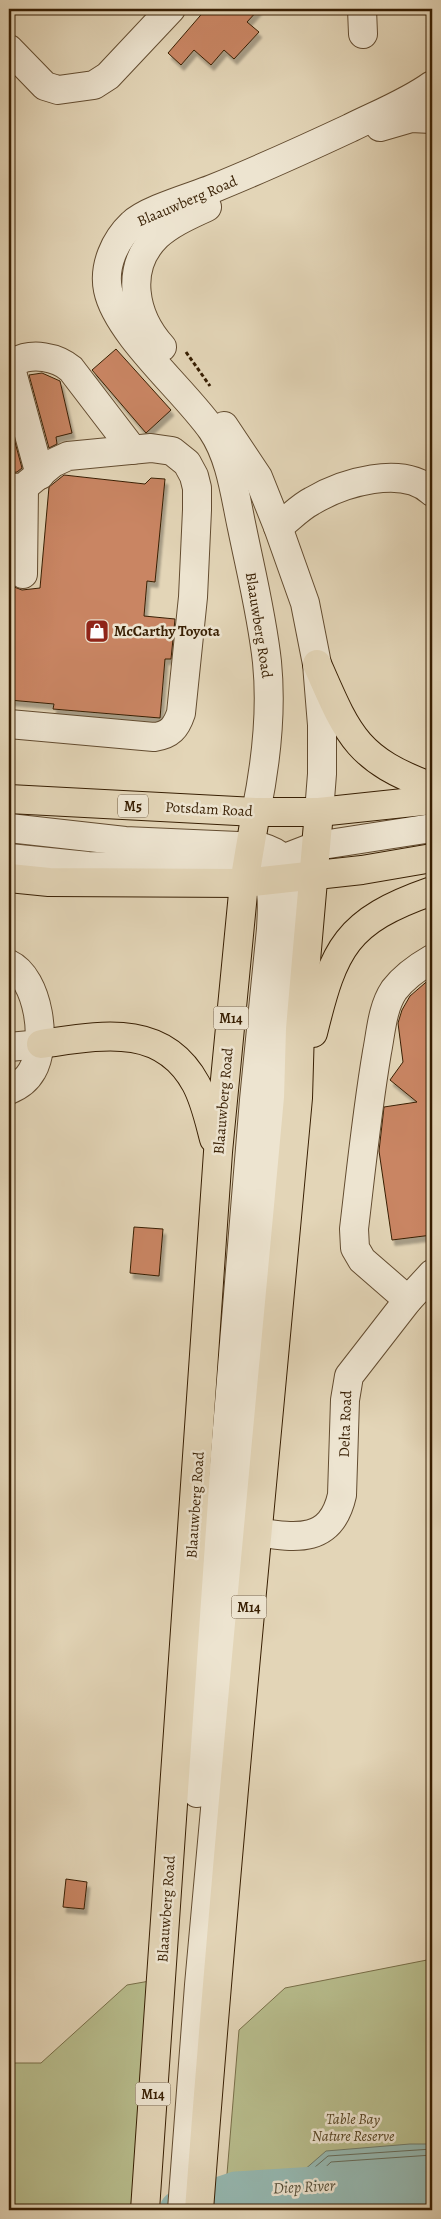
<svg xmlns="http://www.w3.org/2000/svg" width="441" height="2219" viewBox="0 0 441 2219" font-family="Alegreya,serif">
	<defs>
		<filter id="shadow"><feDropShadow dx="3" dy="5.5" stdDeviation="1" flood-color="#0004"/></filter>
	</defs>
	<rect width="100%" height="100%" fill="#e3d5b7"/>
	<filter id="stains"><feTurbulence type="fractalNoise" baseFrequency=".004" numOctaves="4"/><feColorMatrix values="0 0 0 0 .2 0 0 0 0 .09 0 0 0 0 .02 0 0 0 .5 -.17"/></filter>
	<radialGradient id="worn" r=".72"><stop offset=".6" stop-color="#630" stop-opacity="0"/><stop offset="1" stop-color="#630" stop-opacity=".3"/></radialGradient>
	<g fill="#b7bc8c" stroke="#786e48">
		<polygon points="432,1959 432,2210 224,2210 239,2030 285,1988"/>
		<polygon points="161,1979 145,2210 9,2210 9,2063 41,2063 127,1985"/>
	</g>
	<polygon fill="#95b8b1" stroke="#707b6b" points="410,2144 432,2144 432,2208 415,2210 317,2210 304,2201 303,2171 326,2151"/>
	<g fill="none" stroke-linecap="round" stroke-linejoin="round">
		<g stroke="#666c5a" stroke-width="1">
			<polyline points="319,2210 318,2205 309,2198 308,2173 328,2156 432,2149"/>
			<polyline points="326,2210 324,2202 316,2195 315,2177 331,2162 432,2155"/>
			<polyline points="333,2210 331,2199 323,2191 322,2180 333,2170 432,2162"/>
		</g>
		<polyline stroke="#95b8b1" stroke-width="39" points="179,2210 236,2191 432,2179"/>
	</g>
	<g fill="#c98564" stroke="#381f03" filter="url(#shadow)">
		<polygon points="206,9 259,9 247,22 259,32 234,59 224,50 211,65 194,50 181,65 168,53"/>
		<polygon points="116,349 171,410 146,433 92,370"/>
		<polygon points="42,373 60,381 72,433 56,437 57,444 49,448 29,375"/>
		<polygon points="9,420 22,468 17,472 9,473"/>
		<polygon points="64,475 145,484 151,478 165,479 155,582 147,581 144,616 175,619 171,659 165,659 160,718 53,709 54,704 9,700 9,585 22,590 40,588 49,487"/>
		<polygon points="432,977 432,1235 392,1240 379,1151 384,1107 417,1102 390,1080 403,1062 398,1023 402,1010 410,996"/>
		<polygon points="134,1227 163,1229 159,1276 130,1273"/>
		<polygon points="66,1879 87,1882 84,1909 63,1907"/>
	</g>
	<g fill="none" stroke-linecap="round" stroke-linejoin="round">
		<g stroke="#634c30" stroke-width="30">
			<g id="minor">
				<polyline points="362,9 363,34"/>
				<polyline points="9,49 45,86 58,90 94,85 108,76 171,9"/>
				<polyline points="380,127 411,118 432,119"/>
				<path d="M162 347C134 316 124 268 157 236 171 223 190 215 207 207"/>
				<polyline points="224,426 258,477 278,527 305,603 317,664 322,725 322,774 319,812"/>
				<path d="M40 475 12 372 15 362C32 352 57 357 71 369L133 450"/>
				<path d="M9 489 24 487 53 463 68 456 151 448 172 451 187 463 194 476 197 488V510L193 597 181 713C176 728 170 735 154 737L9 724"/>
				<path d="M278 527C289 519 300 507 312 501 342 483 403 464 432 492"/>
				<polyline points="23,574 24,487"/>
				<path d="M256 812C266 763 272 712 267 662 262 616 251 572 242 528 235 496 231 458 212 430 185 391 117 334 108 290 103 266 115 240 132 224 146 210 192 197 212 189 259 170 305 149 350 128 378 114 407 103 432 85"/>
				<path d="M9 828 125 841 261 847C268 849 276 852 282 858 297 873 295 911 295 931L199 1985 182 2210"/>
				<polyline points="9,858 88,866 194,869 259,868 316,846 432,828"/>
				<path d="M9 964C39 978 48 1044 32 1071 27 1080 19 1086 9 1090"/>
				<polyline points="9,1047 41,1044"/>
				<path d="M408 1300 362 1260 355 1248 354 1229C361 1170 367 1111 377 1052 381 1032 382 1008 394 990 404 977 418 967 432 959"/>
				<path d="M256 1532C296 1538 331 1544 342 1495L345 1400 349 1376 408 1300 432 1274"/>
				<path d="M197 1793 254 1100 271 929C272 909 275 881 259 868"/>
			</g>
		</g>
		<g stroke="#381f03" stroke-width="30">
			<g id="major">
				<path d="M317 664C348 735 356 759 432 787"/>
				<polyline points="9,799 256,812 319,812 432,800"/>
				<polyline points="9,878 49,882 244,883 362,870 432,858"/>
				<path d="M313 1033C334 947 346 921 432 891"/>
				<path d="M41 1044C98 1036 162 1021 196 1084 205 1101 209 1120 214 1139"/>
				<polyline points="145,2210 218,1152 244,883 256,812"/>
				<path d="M199 2210C227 1839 264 1469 298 1098L300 1029 319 812"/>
			</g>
		</g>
		<polyline stroke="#381f03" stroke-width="3" stroke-dasharray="4 2.5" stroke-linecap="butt" points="186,352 210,386"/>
		<use href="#minor" stroke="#ede4d0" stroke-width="28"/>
		<use href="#major" stroke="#e3d5b7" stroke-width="28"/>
	</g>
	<defs>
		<g id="shop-square" transform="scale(1.25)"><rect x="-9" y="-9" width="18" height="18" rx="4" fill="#8f2418" stroke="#ede4d0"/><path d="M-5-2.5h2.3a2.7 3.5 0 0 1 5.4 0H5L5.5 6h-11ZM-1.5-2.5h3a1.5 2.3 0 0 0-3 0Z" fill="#fff"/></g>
	</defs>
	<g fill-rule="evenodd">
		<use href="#shop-square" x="97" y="631"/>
	</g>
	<g text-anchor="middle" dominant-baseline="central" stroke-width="5" stroke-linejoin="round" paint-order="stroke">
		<g fill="#ede4d0" stroke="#6e5a40" stroke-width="1">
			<rect x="118" y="794.5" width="30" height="23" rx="4"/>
			<rect x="213.5" y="1006.5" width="35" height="23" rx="4"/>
			<rect x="231.5" y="1595.5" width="35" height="23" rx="4"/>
			<rect x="135.5" y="2082.5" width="35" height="23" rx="4"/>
		</g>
		<g font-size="14" font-weight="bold" fill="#381f03">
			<text x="133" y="806">M5</text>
			<text x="231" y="1018">M14</text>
			<text x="249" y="1607">M14</text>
			<text x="153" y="2094">M14</text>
		</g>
		<g font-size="15" fill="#381f03" stroke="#ede4d0">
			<text transform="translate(187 201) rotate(-23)">Blaauwberg Road</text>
			<text transform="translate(259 625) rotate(81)">Blaauwberg Road</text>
			<text transform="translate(209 809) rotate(3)">Potsdam Road</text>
			<text transform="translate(223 1101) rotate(-85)">Blaauwberg Road</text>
			<text transform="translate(345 1424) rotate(-88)">Delta Road</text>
			<text transform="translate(195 1505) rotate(-86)">Blaauwberg Road</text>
			<text transform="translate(166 1909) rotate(-86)">Blaauwberg Road</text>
		</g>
		<g font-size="15" font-weight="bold" fill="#381f03" stroke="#ede4d0" text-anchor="start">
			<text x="114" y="631">McCarthy Toyota</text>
		</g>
		<g font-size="15" font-style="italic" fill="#584625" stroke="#ede4d0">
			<text x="353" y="2119">Table Bay<tspan x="353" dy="17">Nature Reserve</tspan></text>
		</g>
		<g font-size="16" font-style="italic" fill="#544d37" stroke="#ede4d0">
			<text transform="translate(304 2187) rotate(-3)">Diep River</text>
		</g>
	</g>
	<rect width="441" height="2219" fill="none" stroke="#e3d5b7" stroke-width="30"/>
	<rect x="10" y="10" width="421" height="2199" fill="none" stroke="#381f03" stroke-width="2.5"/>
	<rect x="15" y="15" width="411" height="2189" fill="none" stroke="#381f03"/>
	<rect width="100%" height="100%" filter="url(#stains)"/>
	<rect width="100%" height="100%" fill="url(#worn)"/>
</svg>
